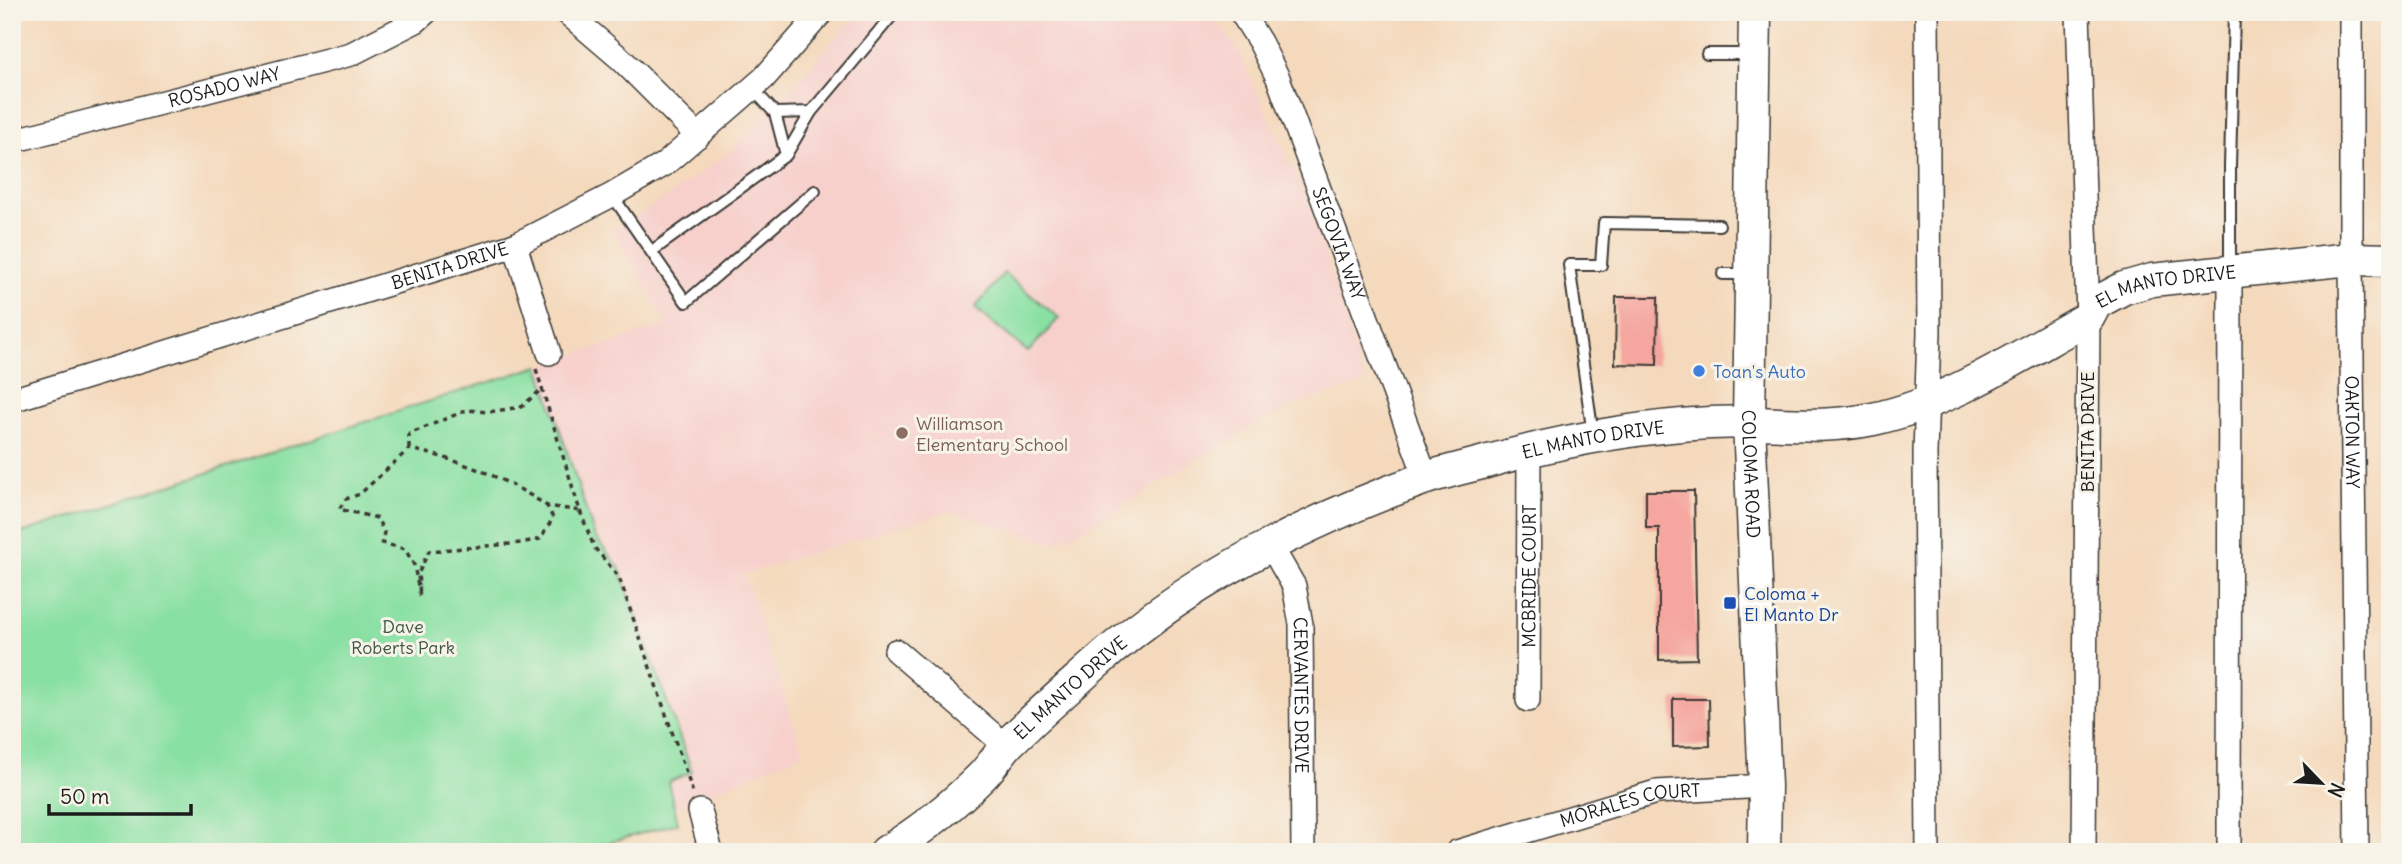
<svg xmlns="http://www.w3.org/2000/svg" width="2402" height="864" viewBox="0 0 2402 864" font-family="Delius,sans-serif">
	<rect width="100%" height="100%" fill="#f7f3e8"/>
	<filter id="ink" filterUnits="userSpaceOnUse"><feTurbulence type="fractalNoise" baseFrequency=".0143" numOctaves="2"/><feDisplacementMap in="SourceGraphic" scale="14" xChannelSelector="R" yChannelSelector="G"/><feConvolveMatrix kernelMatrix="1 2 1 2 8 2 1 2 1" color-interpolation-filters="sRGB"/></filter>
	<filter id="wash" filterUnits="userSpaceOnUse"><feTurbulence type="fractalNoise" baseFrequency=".00686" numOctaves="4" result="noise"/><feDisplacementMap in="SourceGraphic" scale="28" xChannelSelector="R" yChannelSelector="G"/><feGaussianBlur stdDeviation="1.57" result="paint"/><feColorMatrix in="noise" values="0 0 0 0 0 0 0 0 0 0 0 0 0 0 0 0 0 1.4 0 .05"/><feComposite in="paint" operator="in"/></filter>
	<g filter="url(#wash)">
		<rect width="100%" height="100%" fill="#f4d9bc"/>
		<polygon fill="#f7d0cc" points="858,12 1212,12 1238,51 1310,205 1365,383 1290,406 1196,460 1101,520 1053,544 949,511 744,574 803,753 675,808 619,567 595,537 539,366 667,325 613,228 646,211 725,156 782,98"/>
		<g fill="#88e0a3" stroke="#527e60" stroke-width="2">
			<polygon points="1004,273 1059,318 1028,352 975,308"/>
			<polygon points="539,366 595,537 619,567 692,772 668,782 678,823 575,852 12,852 12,536"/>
		</g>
		<g id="blocks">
			<g fill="#f4a69f">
				<polygon points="1616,297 1658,297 1657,365 1615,364"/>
				<polygon points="1646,491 1694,491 1697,659 1659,660 1659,528 1646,528"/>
				<polygon points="1673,699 1709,699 1710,746 1673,747"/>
			</g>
		</g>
	</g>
	<g filter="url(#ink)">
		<use href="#blocks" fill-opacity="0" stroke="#3c3834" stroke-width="2"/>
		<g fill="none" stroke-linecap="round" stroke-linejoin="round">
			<g stroke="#3c3834" stroke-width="14">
				<g id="lane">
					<polyline points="1707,54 1752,54"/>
					<polyline points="753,89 775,113 786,155"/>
					<polyline points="775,113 811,112"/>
					<polyline points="612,195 686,302 815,191"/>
					<polyline points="652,251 786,155 811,112 895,12"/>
					<polyline points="2230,268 2230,166 2234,12"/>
					<polyline points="1723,274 1749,274"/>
					<polyline points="1593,435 1569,265 1601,265 1604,223 1719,225"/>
				</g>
			</g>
			<g stroke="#3c3834" stroke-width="26">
				<g id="street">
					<polyline points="566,12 622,60 698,136"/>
					<path id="s1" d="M1241 12 1260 42 1278 78 1426 478"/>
					<polyline points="1927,12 1929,333 1925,453 1928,852"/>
					<polyline points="2078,12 2088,318 2084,852"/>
					<path id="s2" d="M2351 12V259L2357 852"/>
					<path id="s3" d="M12 141 351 54 416 21 426 12"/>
					<polyline points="515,245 549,353"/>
					<path id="s4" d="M12 400 515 245 612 195 665 164 764 78 822 12"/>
					<path id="s5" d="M1271 546 1294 586 1301 624 1303 852"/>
					<polyline points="896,651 1006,746"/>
					<path id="s6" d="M1528 700 1529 450"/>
					<polyline points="700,811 711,852"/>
					<path id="s7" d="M1457 852 1656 792 1765 786"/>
					<polyline points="2229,852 2230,271"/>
				</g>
			</g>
			<g stroke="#3c3834" stroke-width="35">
				<g id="secondary">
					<path id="s8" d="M1755 12 1749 423 1765 786 1764 852"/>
					<path id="s9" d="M886 852C922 830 953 805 982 776 992 766 999 754 1008 744 1035 717 1065 691 1093 666 1188 580 1304 522 1423 479 1444 472 1467 467 1489 461 1561 441 1635 427 1710 423 1767 420 1815 431 1873 419 1951 402 2019 356 2088 318L2096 303 2124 288 2152 280 2351 259 2390 260"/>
				</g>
			</g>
			<g stroke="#3c3834" stroke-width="3.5" stroke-dasharray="5 5" stroke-linecap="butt">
				<path d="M536 369 580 511 547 506 553 518 540 539 521 543 429 551 418 574 420 596 414 565 405 549 382 543 384 532 377 518 339 509 346 499 360 494 409 449C458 459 506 478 547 506"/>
				<polyline points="409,448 409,434 467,410 488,412 521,407 542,389"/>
				<polyline points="580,511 594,547 619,577 693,793"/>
			</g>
			<use href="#lane" stroke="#fff" stroke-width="10"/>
			<use href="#street" stroke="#fff" stroke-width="23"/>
			<use href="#secondary" stroke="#fff" stroke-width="32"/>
		</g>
	</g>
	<circle fill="#3f7fe0" stroke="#f7f3e8" stroke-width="2.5" cx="1699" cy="371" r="7"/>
	<circle fill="#8d6e63" stroke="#f7f3e8" stroke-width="2.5" cx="902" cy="433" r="7"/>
	<rect fill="#1a4fb4" stroke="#f7f3e8" stroke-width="2.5" x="1723" y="596" width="14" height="14" rx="3.5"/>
	<g text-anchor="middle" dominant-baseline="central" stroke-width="6" stroke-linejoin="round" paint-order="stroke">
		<g font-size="18" fill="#1c1c1c" stroke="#f7f3e8">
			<text stroke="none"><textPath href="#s3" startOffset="219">ROSADO WAY</textPath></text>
			<text stroke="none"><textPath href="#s1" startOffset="252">SEGOVIA WAY</textPath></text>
			<text stroke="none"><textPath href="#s4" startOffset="458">BENITA DRIVE</textPath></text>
			<text stroke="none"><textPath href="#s9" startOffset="1446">EL MANTO DRIVE</textPath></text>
			<text transform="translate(2087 432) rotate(-90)">BENITA DRIVE</text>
			<text stroke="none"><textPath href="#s2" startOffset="420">OAKTON WAY</textPath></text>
			<text stroke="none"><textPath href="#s9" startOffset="836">EL MANTO DRIVE</textPath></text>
			<text stroke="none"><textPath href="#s8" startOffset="462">COLOMA ROAD</textPath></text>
			<text stroke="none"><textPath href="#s6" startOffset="124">MCBRIDE COURT</textPath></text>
			<text stroke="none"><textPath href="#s9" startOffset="248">EL MANTO DRIVE</textPath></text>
			<text stroke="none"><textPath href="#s5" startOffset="156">CERVANTES DRIVE</textPath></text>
			<text stroke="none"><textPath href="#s7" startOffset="180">MORALES COURT</textPath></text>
		</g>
		<g font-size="18" fill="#366cbe" stroke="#f7f3e8" text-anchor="start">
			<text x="1713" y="371">Toan's Auto</text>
		</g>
		<g font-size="18" fill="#785e54" stroke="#f7f3e8" text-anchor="start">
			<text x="916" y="423">Williamson<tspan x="916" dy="21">Elementary School</tspan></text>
		</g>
		<g font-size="18" fill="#164399" stroke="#f7f3e8" text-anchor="start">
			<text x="1744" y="593">Coloma +<tspan x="1744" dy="21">El Manto Dr</tspan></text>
		</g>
		<g font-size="18" fill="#3c5744" stroke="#f7f3e8">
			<text x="403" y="626">Dave<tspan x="403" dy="21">Roberts Park</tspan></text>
		</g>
	</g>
	<rect width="2402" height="864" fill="none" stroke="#f7f3e8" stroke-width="42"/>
	<g transform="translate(2321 783) rotate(115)" stroke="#f7f3e8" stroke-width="5" paint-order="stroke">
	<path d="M0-5L12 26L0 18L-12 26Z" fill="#1c1c1c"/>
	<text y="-10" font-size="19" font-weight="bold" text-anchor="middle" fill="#1c1c1c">N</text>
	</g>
	<path d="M49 804v10h142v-10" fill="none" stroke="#1c1c1c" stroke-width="3.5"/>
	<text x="60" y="804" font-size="21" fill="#1c1c1c" stroke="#f7f3e8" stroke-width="5" paint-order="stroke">50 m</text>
</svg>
